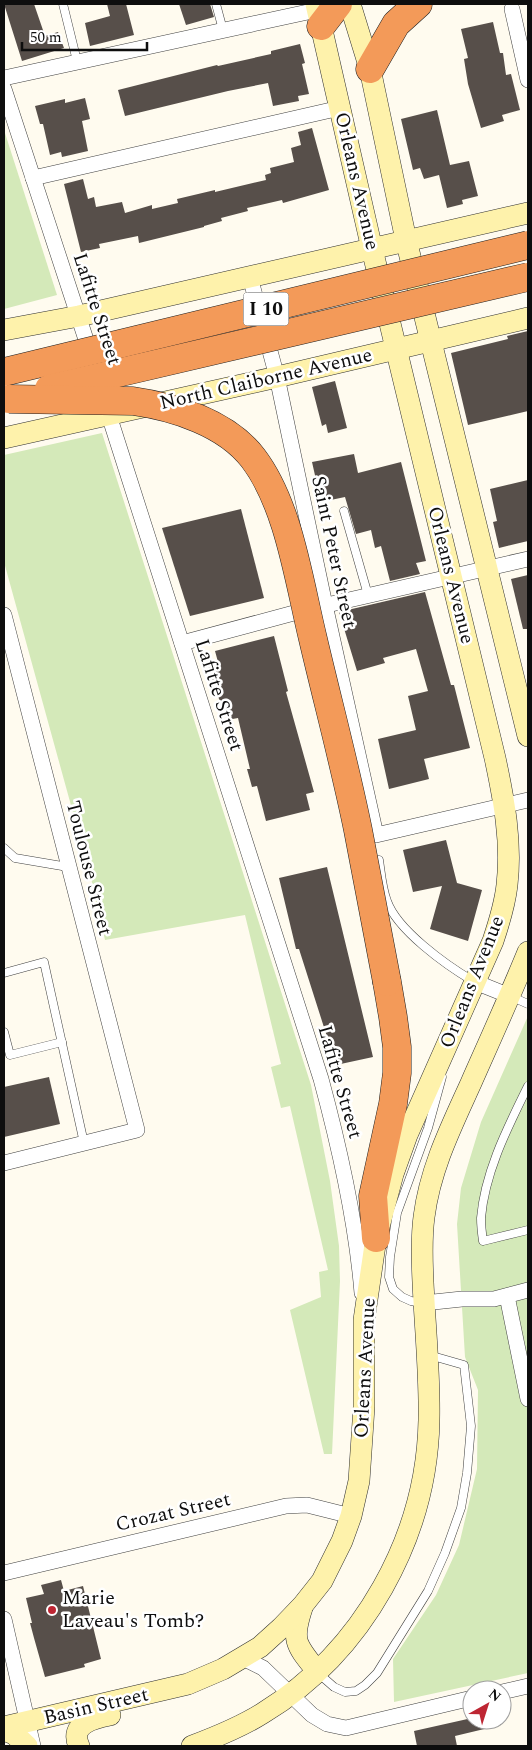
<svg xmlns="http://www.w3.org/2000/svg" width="532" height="1750" viewBox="0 0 532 1750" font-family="Spectral,serif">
	<rect width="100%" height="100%" fill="#fffbef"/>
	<g fill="#d4e9b9">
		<polygon points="4,130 57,295 4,309"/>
		<polygon points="102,433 311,1085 330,1181 339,1246 340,1281 332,1454 324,1454 290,1310 321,1297 319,1272 328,1270 290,1106 281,1108 271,1067 281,1064 245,915 105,940 91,878 4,562 4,455"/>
		<polygon points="528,1016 528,1673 394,1702 393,1659 436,1595 459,1545 477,1469 478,1390 465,1357 457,1224 461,1188 481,1122"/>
	</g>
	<g fill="#574f4a">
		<polygon points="4,4 34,4 45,36 58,32 64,48 22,61"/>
		<polygon points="107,4 126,4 134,35 90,46 85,23 110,16"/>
		<polygon points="179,4 210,4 214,17 186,25"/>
		<polygon points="493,22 500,53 503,53 506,75 511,74 520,110 502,115 504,121 481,128 468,84 464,59 468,58 461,29"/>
		<polygon points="300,44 305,63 302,64 309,94 298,96 299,101 273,106 268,83 228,91 125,116 118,90 217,65 218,66 271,54 271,51"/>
		<polygon points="85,98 90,119 82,121 88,151 62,157 61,152 50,155 43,124 40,124 35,106 65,99 65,103"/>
		<polygon points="437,110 450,165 469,161 478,196 462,200 463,204 447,208 439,175 424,179 420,168 413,170 401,119"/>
		<polygon points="312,128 329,190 283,203 282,200 247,208 248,211 221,218 222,221 204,226 204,227 139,243 138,236 99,244 100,248 81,252 64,184 83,179 88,199 94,197 96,207 122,202 125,213 152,205 152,209 178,203 177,199 215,190 215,192 266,180 265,175 271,173 270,168 294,162 291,148 301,145 298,132"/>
		<polygon points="528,331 528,411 468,425 451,353 508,339 507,336"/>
		<polygon points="335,381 347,428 328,433 326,424 322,426 312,387"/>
		<polygon points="354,454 358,473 401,462 426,561 416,563 420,574 390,581 381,546 375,548 371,530 356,534 345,497 321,502 312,462"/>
		<polygon points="528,480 528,541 499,548 493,522 497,521 490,489"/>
		<polygon points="241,509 264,598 190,616 162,528"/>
		<polygon points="528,575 528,629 523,629 511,579"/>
		<polygon points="425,592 451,685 454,685 470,748 424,759 429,779 389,789 378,739 416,730 408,696 428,691 416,649 383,658 385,663 357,671 339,612"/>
		<polygon points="274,636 288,691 286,692 314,792 306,794 310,810 266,821 257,786 252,787 247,769 250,769 238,718 227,720 224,707 222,708 208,666 218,662 215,651"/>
		<polygon points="446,840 457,883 482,890 468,941 430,929 442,886 413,892 403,850"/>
		<polygon points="327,867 373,1057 336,1065 299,949 296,949 279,878"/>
		<polygon points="49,1077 60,1124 4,1137 4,1087"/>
		<polygon points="61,1580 64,1591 83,1586 101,1659 84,1664 85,1667 45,1677 34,1638 30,1623 32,1623 26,1598 44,1594 41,1585"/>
		<polygon points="472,1718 472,1720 501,1720 501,1725 455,1736 457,1746 417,1746 414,1731"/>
	</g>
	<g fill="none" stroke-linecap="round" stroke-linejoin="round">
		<g stroke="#414141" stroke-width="9">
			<g id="lane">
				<polyline points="63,4 77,61"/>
				<polyline points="216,4 223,30"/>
				<polyline points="344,511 368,595"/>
				<polyline points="4,848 15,858 68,867"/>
				<path d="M379 860C381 873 382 888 387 901 397 930 446 965 473 981"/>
				<polyline points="4,973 44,962 84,1143"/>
				<polyline points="510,996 528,1004"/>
				<polyline points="4,1032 10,1055 62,1042"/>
				<path d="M528 1086C508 1127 485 1171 481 1218 481 1225 482 1234 483 1241L528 1230"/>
				<polyline points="422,1303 411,1301 402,1297 393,1289 389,1277 390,1257 397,1213 428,1128 442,1077"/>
				<polyline points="318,1673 334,1687 345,1692 356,1691 365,1685 377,1673 428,1591 445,1553 461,1508 467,1473 471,1426 464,1365 429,1355"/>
			</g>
		</g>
		<g stroke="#414141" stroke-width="16">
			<g id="street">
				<polyline points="512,9 528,80"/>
				<polyline points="4,78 317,10"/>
				<polyline points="4,89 92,358"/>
				<polyline points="33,178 340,108"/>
				<polyline points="250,277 277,377 325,605 376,835 528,800"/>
				<path d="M106 406 321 1079C340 1149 356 1220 362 1293"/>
				<polyline points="4,615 137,1130 4,1163"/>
				<polyline points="182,643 305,610 528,559"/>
				<polyline points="475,982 510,996"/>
				<polyline points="507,1296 528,1399"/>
				<polyline points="424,1303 462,1299 494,1299 528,1290"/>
				<polyline points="4,1573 286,1506 307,1505 351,1516"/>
				<polyline points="4,1619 33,1746"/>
				<polyline points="243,1658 263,1668 312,1715 327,1724 346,1728 472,1698"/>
				<polyline points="502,1692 528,1686"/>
			</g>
		</g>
		<g stroke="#303030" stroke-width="22">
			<g id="secondary">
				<polyline points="350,4 370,69 406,240 528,736"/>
				<polyline points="4,330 79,316 528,213"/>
				<polyline points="4,438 277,377 528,318"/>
				<path d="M302 1608C291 1641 296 1645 317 1671"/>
				<path d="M4 1727 188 1684 223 1669 260 1647 281 1628 303 1605 322 1581 342 1541 351 1516 359 1481 364 1407V1320L376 1238 393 1174 407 1135 493 941C499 923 505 904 507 885 512 842 504 800 495 758L372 249 316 4"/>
				<polyline points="4,1730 14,1734 27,1746"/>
				<path d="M79 1746C69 1724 94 1718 110 1715"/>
				<path d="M192 1746C216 1737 241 1727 263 1713 363 1652 427 1537 429 1420 430 1374 425 1328 423 1282 422 1261 421 1239 424 1217 430 1169 451 1127 471 1083 490 1040 510 996 528 952"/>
			</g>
		</g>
		<g stroke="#1f1f1f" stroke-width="29">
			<g id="highway">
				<polyline points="321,26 338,4"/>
				<polyline points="370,69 396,24 418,4"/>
				<polyline points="376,1238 373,1196 393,1104 397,1073 397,1047 393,1017 387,982"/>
			</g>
		</g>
		<use href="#lane" stroke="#fff" stroke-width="8"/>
		<use href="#street" stroke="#fff" stroke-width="15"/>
		<use href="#secondary" stroke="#fef2ab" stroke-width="21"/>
		<use href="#highway" stroke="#f39a59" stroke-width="28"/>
		<g stroke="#1f1f1f" stroke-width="29" stroke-linecap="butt">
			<g id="highway-bridge">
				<polyline points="4,372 528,245"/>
				<polyline points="49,389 528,277"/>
				<path d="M9 399 133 401C175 407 226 423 253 458 289 505 299 582 313 639 328 703 345 766 358 830 368 881 377 932 387 982"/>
			</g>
		</g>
		<use href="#highway-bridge" stroke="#f39a59" stroke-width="28"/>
	</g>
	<circle fill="#be2633" stroke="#fff" stroke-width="2" cx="52" cy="1610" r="5"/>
	<g text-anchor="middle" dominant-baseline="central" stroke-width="5" stroke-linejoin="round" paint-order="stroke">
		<rect fill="#fff" stroke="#565656" stroke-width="1" x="243.5" y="292.5" width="45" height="33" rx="4"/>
		<g font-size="19" font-weight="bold" fill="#0e0e0e">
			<text x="266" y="309">I 10</text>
		</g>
		<g font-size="20" fill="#0e0e0e" stroke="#fff">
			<text transform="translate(357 181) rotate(77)">Orleans Avenue</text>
			<text transform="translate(97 309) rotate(72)">Lafitte Street</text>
			<text transform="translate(266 379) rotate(-13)">North Claiborne Avenue</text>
			<text transform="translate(334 552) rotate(78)">Saint Peter Street</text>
			<text transform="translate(451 575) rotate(76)">Orleans Avenue</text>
			<text transform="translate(219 695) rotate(72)">Lafitte Street</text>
			<text transform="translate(89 868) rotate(76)">Toulouse Street</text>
			<text transform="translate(472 982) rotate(-68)">Orleans Avenue</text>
			<text transform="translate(340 1082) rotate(74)">Lafitte Street</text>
			<text transform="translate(365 1368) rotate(-87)">Orleans Avenue</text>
			<text transform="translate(173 1512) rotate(-13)">Crozat Street</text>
			<text transform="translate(96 1706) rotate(-13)">Basin Street</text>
		</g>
		<g font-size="20" fill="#0e0e0e" stroke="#fff" text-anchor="start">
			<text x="62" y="1598">Marie<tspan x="62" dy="23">Laveau's Tomb?</tspan></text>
		</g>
	</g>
	<rect width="532" height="1750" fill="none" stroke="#0e0e0e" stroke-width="10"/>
	<g transform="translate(487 1705) rotate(39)"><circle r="24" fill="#ffffff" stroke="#9f9f9f"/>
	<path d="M0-4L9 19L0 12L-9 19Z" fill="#be2633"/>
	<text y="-8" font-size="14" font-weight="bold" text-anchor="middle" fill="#0e0e0e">N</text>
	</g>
	<path d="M22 42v8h125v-8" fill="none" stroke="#0e0e0e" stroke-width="2.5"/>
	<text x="30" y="42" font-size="15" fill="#0e0e0e" stroke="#ffffff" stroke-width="4" paint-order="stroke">50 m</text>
</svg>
